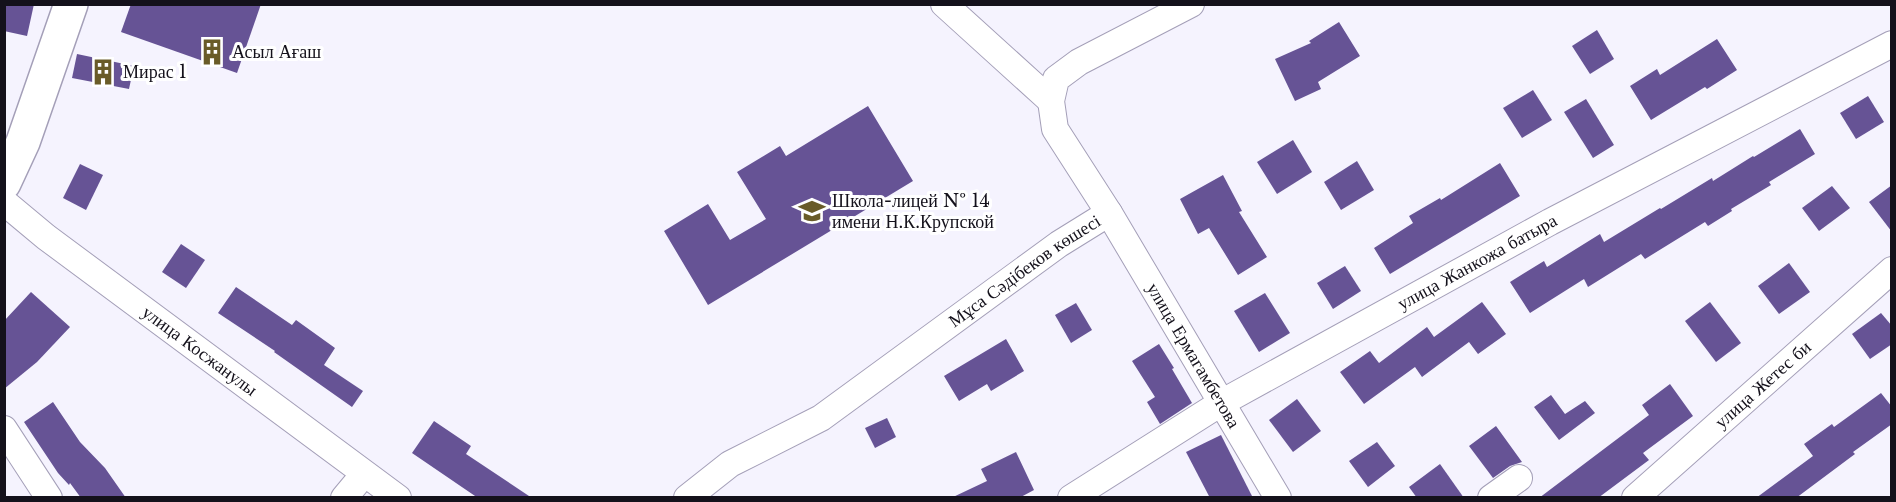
<svg xmlns="http://www.w3.org/2000/svg" width="1896" height="502" viewBox="0 0 1896 502" font-family="'Libre Baskerville',serif">
	<rect width="100%" height="100%" fill="#f5f3fe"/>
	<g fill="#665395">
		<polygon points="4,4 34,4 27,36 4,31"/>
		<polygon points="131,4 261,4 237,73 121,32"/>
		<polygon points="1339,22 1360,56 1318,82 1321,89 1295,101 1275,59 1311,43 1309,41"/>
		<polygon points="1597,30 1614,59 1590,74 1572,46"/>
		<polygon points="1717,39 1737,70 1707,89 1705,87 1651,120 1630,86 1657,69 1660,75"/>
		<polygon points="77,54 134,66 129,89 72,78"/>
		<polygon points="1533,90 1552,120 1522,138 1503,108"/>
		<polygon points="1868,96 1884,122 1856,139 1840,113"/>
		<polygon points="1586,99 1614,145 1593,158 1564,112"/>
		<polygon points="868,106 913,181 708,305 664,231 708,204 730,240 766,219 737,172 780,146 786,156"/>
		<polygon points="1800,129 1815,154 1769,182 1771,185 1731,209 1732,211 1708,226 1705,222 1645,259 1641,254 1588,287 1584,279 1530,313 1510,282 1544,261 1547,267 1600,234 1604,242 1660,208 1661,209 1712,178 1713,181 1753,156 1754,157"/>
		<polygon points="1293,140 1312,172 1277,194 1257,162"/>
		<polygon points="1357,161 1374,190 1341,210 1324,182"/>
		<polygon points="1500,163 1520,196 1390,274 1374,248 1413,223 1409,216 1440,198 1441,200"/>
		<polygon points="80,164 103,175 86,210 63,198"/>
		<polygon points="1223,175 1242,211 1239,212 1267,257 1238,275 1209,228 1198,234 1180,199"/>
		<polygon points="1892,185 1892,232 1869,202"/>
		<polygon points="1832,186 1850,208 1819,231 1802,208"/>
		<polygon points="181,244 205,260 186,288 162,272"/>
		<polygon points="1789,263 1810,292 1779,314 1758,286"/>
		<polygon points="1345,266 1361,291 1333,309 1317,283"/>
		<polygon points="236,287 292,325 296,320 335,348 324,365 363,391 352,407 274,352 275,351 218,313"/>
		<polygon points="31,292 70,327 37,362 4,389 4,321"/>
		<polygon points="1265,293 1290,333 1259,352 1234,311"/>
		<polygon points="1482,302 1506,334 1478,354 1469,342 1422,377 1415,367 1364,404 1340,372 1370,351 1379,363 1427,327 1434,337"/>
		<polygon points="1710,302 1741,343 1716,362 1685,321"/>
		<polygon points="1076,303 1092,330 1071,343 1055,315"/>
		<polygon points="1881,313 1892,326 1892,344 1870,359 1852,334"/>
		<polygon points="1006,339 1024,371 991,391 987,384 959,401 944,376"/>
		<polygon points="1159,344 1174,368 1172,369 1192,403 1160,424 1147,402 1155,397 1132,361"/>
		<polygon points="1670,384 1693,416 1643,453 1649,460 1598,498 1539,498 1649,415 1642,405"/>
		<polygon points="1881,393 1892,407 1892,424 1853,452 1855,454 1796,498 1756,498 1813,456 1804,444 1832,424 1834,427"/>
		<polygon points="1551,395 1565,414 1585,401 1595,413 1559,440 1534,407"/>
		<polygon points="1297,399 1321,431 1293,452 1269,420"/>
		<polygon points="53,402 80,442 105,468 126,498 81,498 70,483 69,485 58,473 24,422"/>
		<polygon points="887,418 896,437 875,448 865,428"/>
		<polygon points="434,421 471,446 466,454 532,498 478,498 412,453"/>
		<polygon points="1496,426 1522,462 1510,466 1493,478 1469,446"/>
		<polygon points="1221,435 1253,498 1210,498 1186,452"/>
		<polygon points="1377,442 1395,466 1368,487 1349,461"/>
		<polygon points="1016,452 1034,490 1019,498 951,498 987,481 981,469"/>
		<polygon points="1440,464 1464,498 1417,498 1409,487"/>
	</g>
	<g fill="none" stroke-linecap="round" stroke-linejoin="round">
		<g stroke="#a49fb8" stroke-width="28">
			<g id="street">
				<polyline points="944,4 1051,101"/>
				<path id="s1" d="M1191 4 1079 62 1056 79 1051 101 1055 129 1109 213 1278 498"/>
				<path id="s2" d="M4 202 46 237 398 498"/>
				<polyline points="4,429 49,498"/>
				<polyline points="344,498 364,474"/>
				<path id="s3" d="M687 498 730 464 821 418 1059 244 1109 213"/>
				<path id="s4" d="M1071 498 1221 403 1550 222 1892 44"/>
				<polyline points="1491,498 1519,478"/>
				<path id="s5" d="M1635 498 1892 270"/>
			</g>
		</g>
		<g stroke="#a49fb8" stroke-width="36">
			<polyline id="secondary" points="4,183 23,142 71,4"/>
		</g>
		<use href="#street" stroke="#fff" stroke-width="26"/>
		<use href="#secondary" stroke="#fff" stroke-width="33"/>
	</g>
	<defs>
		<g id="building-bare" transform="scale(2.07)"><path d="M-4-6H4V6H1V3H-1V6H-4ZM-2.5-4.3h1.7v1.8h-1.7ZM.8-4.3h1.7v1.8H.8ZM-2.5-1h1.7V.8h-1.7ZM.8-1h1.7V.8H.8Z" fill="#695b28" stroke="#fff" stroke-width="2.5" paint-order="stroke"/></g>
		<g id="school-bare" transform="scale(2.07)"><path d="M0-5L7-2L0 1L-7-2ZM-4 1L0 2.5L4 1V4Q0 6-4 4Z" fill="#695b28" stroke="#fff" stroke-width="2.5" paint-order="stroke"/></g>
	</defs>
	<g fill-rule="evenodd">
		<use href="#building-bare" x="212" y="52"/>
		<use href="#building-bare" x="103" y="72"/>
		<use href="#school-bare" x="812" y="211"/>
	</g>
	<g text-anchor="middle" dominant-baseline="central" stroke-width="6" stroke-linejoin="round" paint-order="stroke">
		<g font-size="18" fill="#14111b" stroke="#fff" text-anchor="start">
			<text x="232" y="52">Асыл Ағаш</text>
			<text x="123" y="72">Мирас 1</text>
			<text x="832" y="201">Школа-лицей № 14<tspan x="832" dy="21">имени Н.К.Крупской</tspan></text>
		</g>
		<g font-size="18" fill="#14111b" stroke="#fff">
			<text stroke="none"><textPath href="#s4" startOffset="470">улица Жанкожа батыра</textPath></text>
			<text stroke="none"><textPath href="#s3" startOffset="408">Мұса Сәдібеков көшесі</textPath></text>
			<text stroke="none"><textPath href="#s2" startOffset="246">улица Косжанулы</textPath></text>
			<text stroke="none"><textPath href="#s1" startOffset="471">улица Ермагамбетова</textPath></text>
			<text stroke="none"><textPath href="#s5" startOffset="171">улица Жетес би</textPath></text>
		</g>
	</g>
	<rect width="1896" height="502" fill="none" stroke="#14111b" stroke-width="12"/>
</svg>
